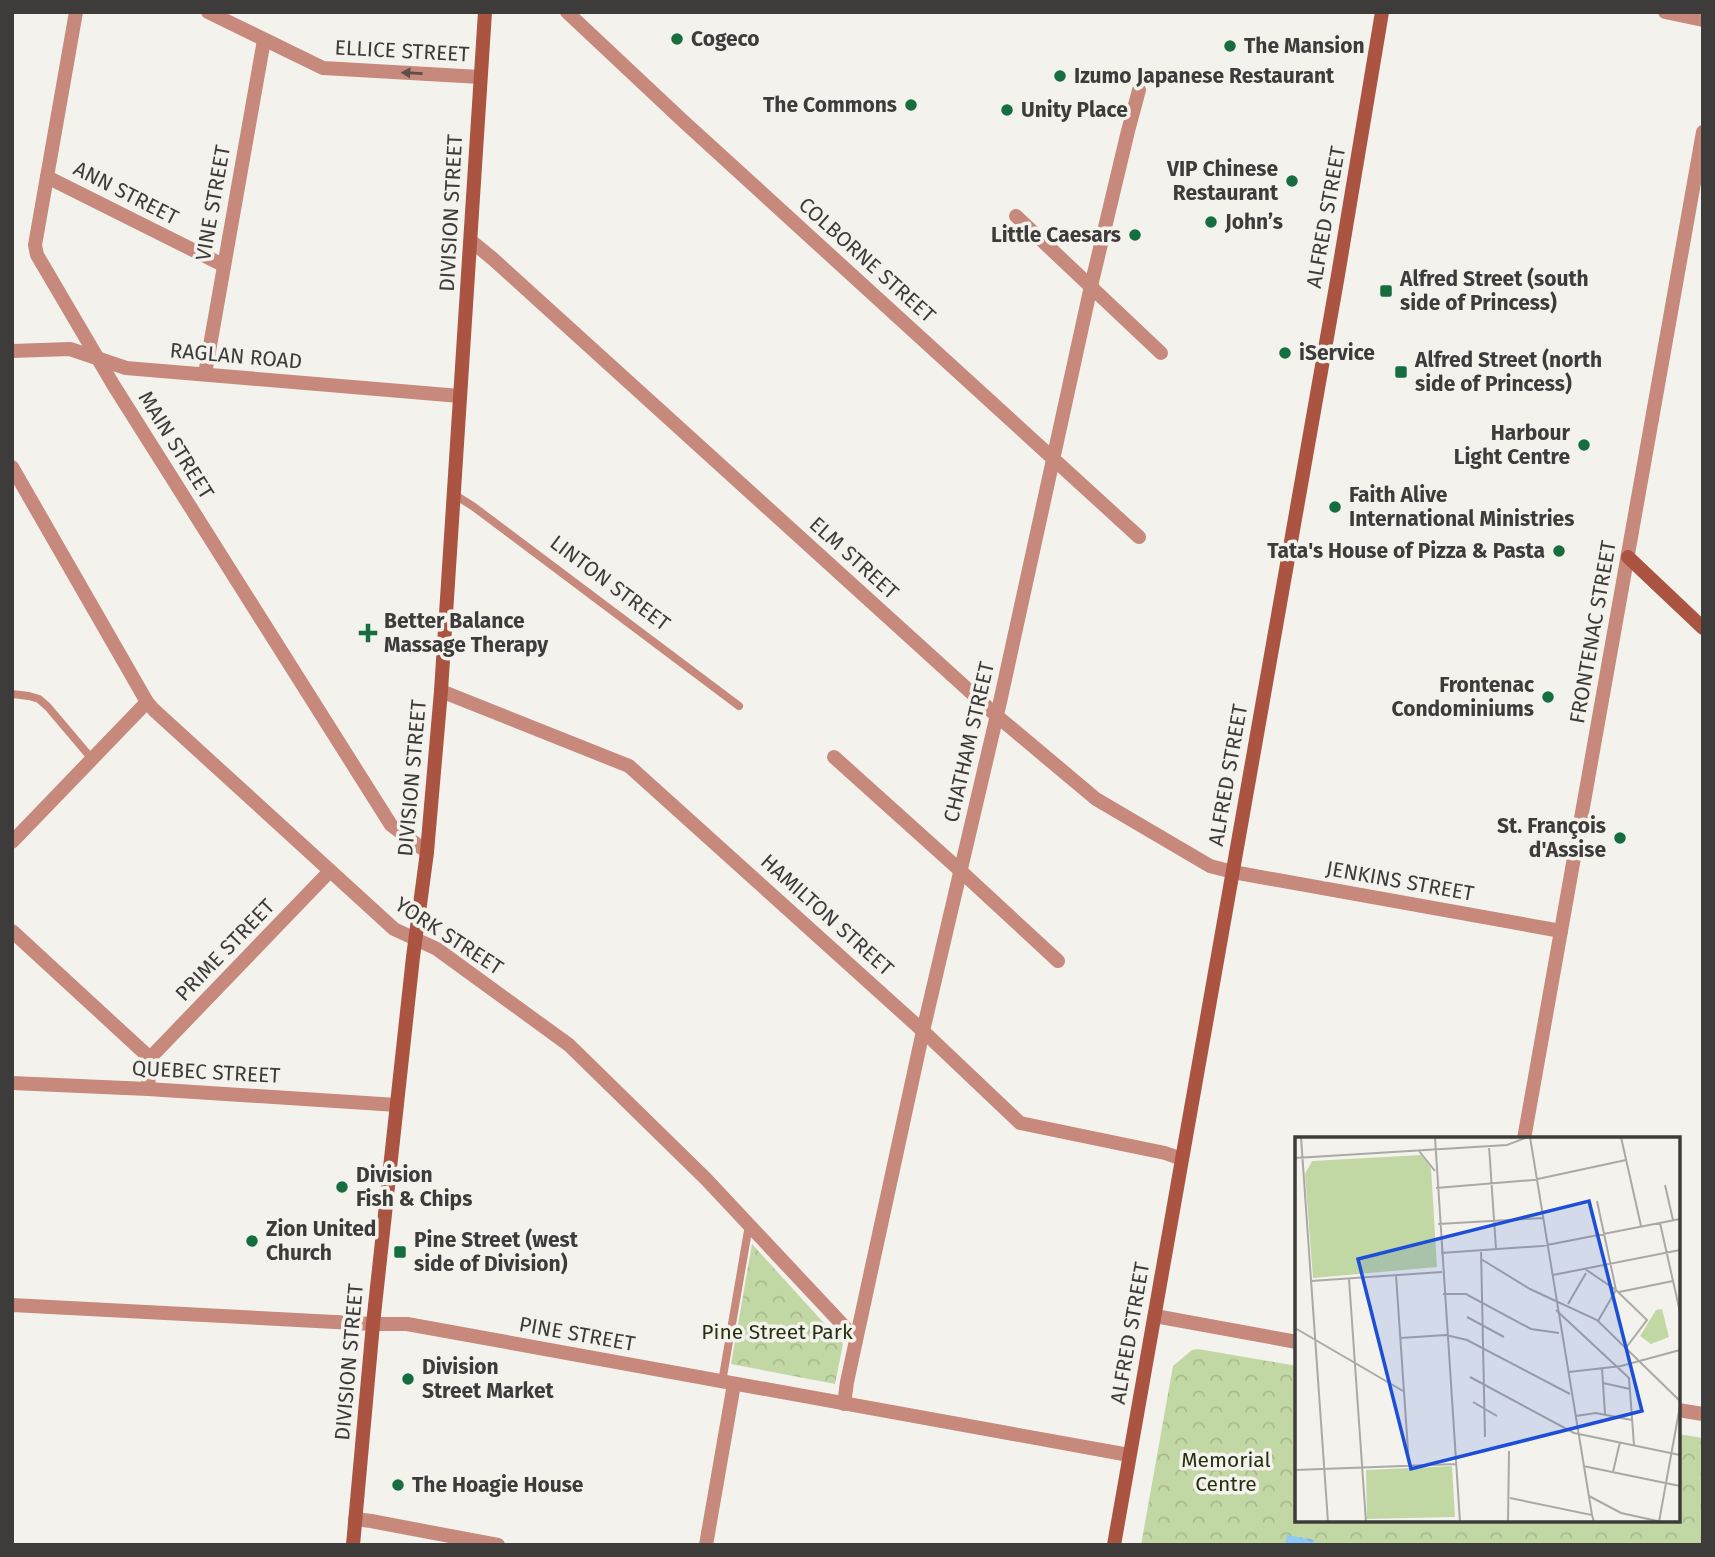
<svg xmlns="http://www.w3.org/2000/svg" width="1715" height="1557" viewBox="0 0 1715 1557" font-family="'Fira Sans',sans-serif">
	<defs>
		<pattern id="park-crowns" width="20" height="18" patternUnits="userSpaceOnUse" patternTransform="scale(1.75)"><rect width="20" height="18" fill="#c2d8a4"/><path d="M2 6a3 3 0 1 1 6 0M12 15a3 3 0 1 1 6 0" fill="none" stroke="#a8ba8e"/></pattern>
		<pattern id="water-ripples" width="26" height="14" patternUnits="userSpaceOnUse" patternTransform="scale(1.75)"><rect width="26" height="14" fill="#8ec9f8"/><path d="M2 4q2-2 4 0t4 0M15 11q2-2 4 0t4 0" fill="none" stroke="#75a4ca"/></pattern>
	</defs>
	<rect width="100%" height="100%" fill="#f4f2ed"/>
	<g fill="url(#park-crowns)">
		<polygon points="752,1244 843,1344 835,1384 731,1364"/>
		<polygon points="1198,1349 1297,1366 1297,1520 1678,1520 1678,1434 1703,1438 1703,1545 1141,1545 1173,1366 1192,1350"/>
	</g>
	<polygon fill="url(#water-ripples)" points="1287,1535 1314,1540 1313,1545 1285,1545"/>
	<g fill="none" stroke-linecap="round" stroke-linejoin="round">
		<g stroke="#c6897b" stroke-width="8">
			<polyline points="455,495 474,507 739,706"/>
			<polyline points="12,694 29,696 39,699 48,707 92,759"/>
			<polyline points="722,1382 749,1225"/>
		</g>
		<g stroke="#c6897b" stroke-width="14">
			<polyline points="76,12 35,245 37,255 114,386 391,825 427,852"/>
			<polyline points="208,12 323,68 480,77"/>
			<polyline points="567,12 682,120 1139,537"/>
			<polyline points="1665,12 1703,20"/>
			<polyline points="47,177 223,265"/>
			<polyline points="1016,216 1161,353"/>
			<polyline points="471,241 493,259 997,716 1096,799 1210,866 1233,872 1561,931"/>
			<polyline points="12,351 70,349 126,368 460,396"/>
			<polyline points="205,374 264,40"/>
			<polyline points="12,467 147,702 154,710 394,929 437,949 569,1045 706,1179 856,1339"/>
			<polyline points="441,691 629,766 923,1031 1020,1123 1165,1153 1182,1159"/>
			<polyline points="834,757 953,864 1058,961"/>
			<polyline points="12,842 147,702"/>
			<polyline points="12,931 150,1058 148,1089"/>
			<polyline points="150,1058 330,871"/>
			<polyline points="12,1083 148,1089 397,1105"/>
			<polyline points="1524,1139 1703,132"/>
			<polyline points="12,1305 373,1324 407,1324 1129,1455"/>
			<polyline points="1155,1316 1297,1342"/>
			<polyline points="844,1404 847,1382 923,1031 1000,702 1091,286 1128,131 1139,90"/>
			<polyline points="1678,1410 1703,1414"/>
			<polyline points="355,1519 371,1521 498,1545"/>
			<polyline points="706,1545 734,1384"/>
		</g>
		<g stroke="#aa5441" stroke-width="14">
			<polyline points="1628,557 1703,628"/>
			<polyline points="353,1545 373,1324 413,957 427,852 441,691 485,12"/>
			<polyline points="1114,1545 1338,275 1382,12"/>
		</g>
	</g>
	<defs><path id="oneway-solid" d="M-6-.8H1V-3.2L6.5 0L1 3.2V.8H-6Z" transform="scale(1.75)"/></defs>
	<use fill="#5f4f4a" href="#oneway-solid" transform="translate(412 73) rotate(-177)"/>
	<g fill="#166d40" stroke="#f4f2ed" stroke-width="2.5">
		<circle cx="677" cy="39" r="7"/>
		<circle cx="1230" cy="46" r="7"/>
		<circle cx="1060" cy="76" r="7"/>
		<circle cx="911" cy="105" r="7"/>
		<circle cx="1007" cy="110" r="7"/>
		<circle cx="1292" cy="181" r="7"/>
		<circle cx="1211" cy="222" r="7"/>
		<circle cx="1135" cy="235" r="7"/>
		<rect x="1379" y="284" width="14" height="14" rx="3.5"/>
		<circle cx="1285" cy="353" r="7"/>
		<rect x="1394" y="365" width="14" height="14" rx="3.5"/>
		<circle cx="1584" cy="445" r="7"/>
		<circle cx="1335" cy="507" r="7"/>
		<circle cx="1559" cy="551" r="7"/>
		<path d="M364.5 622.5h7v7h7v7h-7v7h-7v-7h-7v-7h7z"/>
		<circle cx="1548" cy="697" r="7"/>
		<circle cx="1620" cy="838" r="7"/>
		<circle cx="342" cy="1187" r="7"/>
		<circle cx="252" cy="1241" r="7"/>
		<rect x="393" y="1245" width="14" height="14" rx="3.5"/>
		<circle cx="408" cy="1379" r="7"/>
		<circle cx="398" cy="1485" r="7"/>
	</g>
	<g text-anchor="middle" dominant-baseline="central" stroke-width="7" stroke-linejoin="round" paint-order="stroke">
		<g font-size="21" font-weight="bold" fill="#3d3c3a" stroke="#f4f2ed" text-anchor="start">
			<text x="691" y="39">Cogeco</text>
			<text x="1244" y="46">The Mansion</text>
			<text x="1074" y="76">Izumo Japanese Restaurant</text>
			<text x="897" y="105" text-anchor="end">The Commons</text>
			<text x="1021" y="110">Unity Place</text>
			<text x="1278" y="169" text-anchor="end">VIP Chinese<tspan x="1278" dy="24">Restaurant</tspan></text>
			<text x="1225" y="222">John’s</text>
			<text x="1121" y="235" text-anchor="end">Little Caesars</text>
			<text x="1400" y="279">Alfred Street (south<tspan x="1400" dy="24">side of Princess)</tspan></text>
			<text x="1299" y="353">iService</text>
			<text x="1415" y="360">Alfred Street (north<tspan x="1415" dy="24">side of Princess)</tspan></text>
			<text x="1570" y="433" text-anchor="end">Harbour<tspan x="1570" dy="24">Light Centre</tspan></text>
			<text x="1349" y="495">Faith Alive<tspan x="1349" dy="24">International Ministries</tspan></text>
			<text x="1545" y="551" text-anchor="end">Tata's House of Pizza &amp; Pasta</text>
			<text x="384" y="621">Better Balance<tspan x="384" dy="24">Massage Therapy</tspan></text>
			<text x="1534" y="685" text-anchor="end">Frontenac<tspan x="1534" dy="24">Condominiums</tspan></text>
			<text x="1606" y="826" text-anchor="end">St. François<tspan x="1606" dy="24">d'Assise</tspan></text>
			<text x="356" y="1175">Division<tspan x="356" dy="24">Fish &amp; Chips</tspan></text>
			<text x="266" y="1229">Zion United<tspan x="266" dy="24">Church</tspan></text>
			<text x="414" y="1240">Pine Street (west<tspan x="414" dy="24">side of Division)</tspan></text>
			<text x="422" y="1367">Division<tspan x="422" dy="24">Street Market</tspan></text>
			<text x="412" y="1485">The Hoagie House</text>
		</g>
		<g font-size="21" fill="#3d3c3a" stroke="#f4f2ed">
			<text transform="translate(402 51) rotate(3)">ELLICE STREET</text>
			<text transform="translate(126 193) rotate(27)">ANN STREET</text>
			<text transform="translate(213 203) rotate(-80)">VINE STREET</text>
			<text transform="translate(451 213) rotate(-87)">DIVISION STREET</text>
			<text transform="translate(1326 217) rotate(-80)">ALFRED STREET</text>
			<text transform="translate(867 260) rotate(42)">COLBORNE STREET</text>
			<text transform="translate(236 356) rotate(5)">RAGLAN ROAD</text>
			<text transform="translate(176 445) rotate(58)">MAIN STREET</text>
			<text transform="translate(854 558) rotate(42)">ELM STREET</text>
			<text transform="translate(610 583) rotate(37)">LINTON STREET</text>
			<text transform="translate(1593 632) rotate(-80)">FRONTENAC STREET</text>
			<text transform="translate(969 742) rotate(-77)">CHATHAM STREET</text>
			<text transform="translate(1228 775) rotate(-80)">ALFRED STREET</text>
			<text transform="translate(412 778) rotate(-85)">DIVISION STREET</text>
			<text transform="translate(1400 881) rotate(10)">JENKINS STREET</text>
			<text transform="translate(827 915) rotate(42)">HAMILTON STREET</text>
			<text transform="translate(449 936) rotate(33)">YORK STREET</text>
			<text transform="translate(225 950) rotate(-46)">PRIME STREET</text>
			<text transform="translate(206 1072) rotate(3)">QUEBEC STREET</text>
			<text transform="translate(1130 1333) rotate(-80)">ALFRED STREET</text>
			<text transform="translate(577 1334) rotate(10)">PINE STREET</text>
			<text transform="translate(349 1362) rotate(-85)">DIVISION STREET</text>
		</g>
		<g font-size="21" fill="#253210" stroke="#f4f2ed">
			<text x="777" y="1332">Pine Street Park</text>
			<text x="1226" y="1460">Memorial<tspan x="1226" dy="24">Centre</tspan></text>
		</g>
	</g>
	<g transform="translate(1295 1137)">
		<rect width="385" height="385" fill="#f4f2ed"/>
		<path d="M126 18 136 31 142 130 18 141 10 37 17 24ZM367 172 374 200 356 207 345 199 361 173ZM157 329 160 380 72 382 71 333Z" fill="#c2d8a4"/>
		<path fill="none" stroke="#aba9a5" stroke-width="2" d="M6 0 33 385M140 0 165 385M235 0 297 378M326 0 346 89M194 9 201 112M124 14 140 34M0 21 212 8 233 0M370 48 378 83M141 51 238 43 331 23M302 64 321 153 303 184M365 86 385 175M143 87 248 81M186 113 190 300M146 116 247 109 385 82M186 122 235 152 302 183 385 264M290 132 321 153 352 183 330 212M101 138 114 328M258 138 385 113M54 142 71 385M16 144 147 135M324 155 378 144M148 157H171L236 192 264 196M273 167 291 136M261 173 334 241 339 308M172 180 209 200M0 191 108 254M105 201 151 198 172 203 275 257M307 231 310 277M274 235 326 229 385 213M175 240 279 296 385 318M308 246 335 252M178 265 202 279M281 279 301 276 337 283M288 329 385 349M0 333 161 327M318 335 325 305M371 346 385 269M294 359 326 376 367 385M215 361 297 378 299 385M96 385H168M213 385 214 314M364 385 371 346"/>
		<path fill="#1d4ed8" fill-opacity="0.15" stroke="#1d4ed8" stroke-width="3.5" d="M294 64 347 274 116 332 63 122Z"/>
		<rect width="385" height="385" fill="none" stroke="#3d3c3a" stroke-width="3.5"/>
	</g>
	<rect width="1715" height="1557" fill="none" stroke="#3d3c3a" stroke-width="28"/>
</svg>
